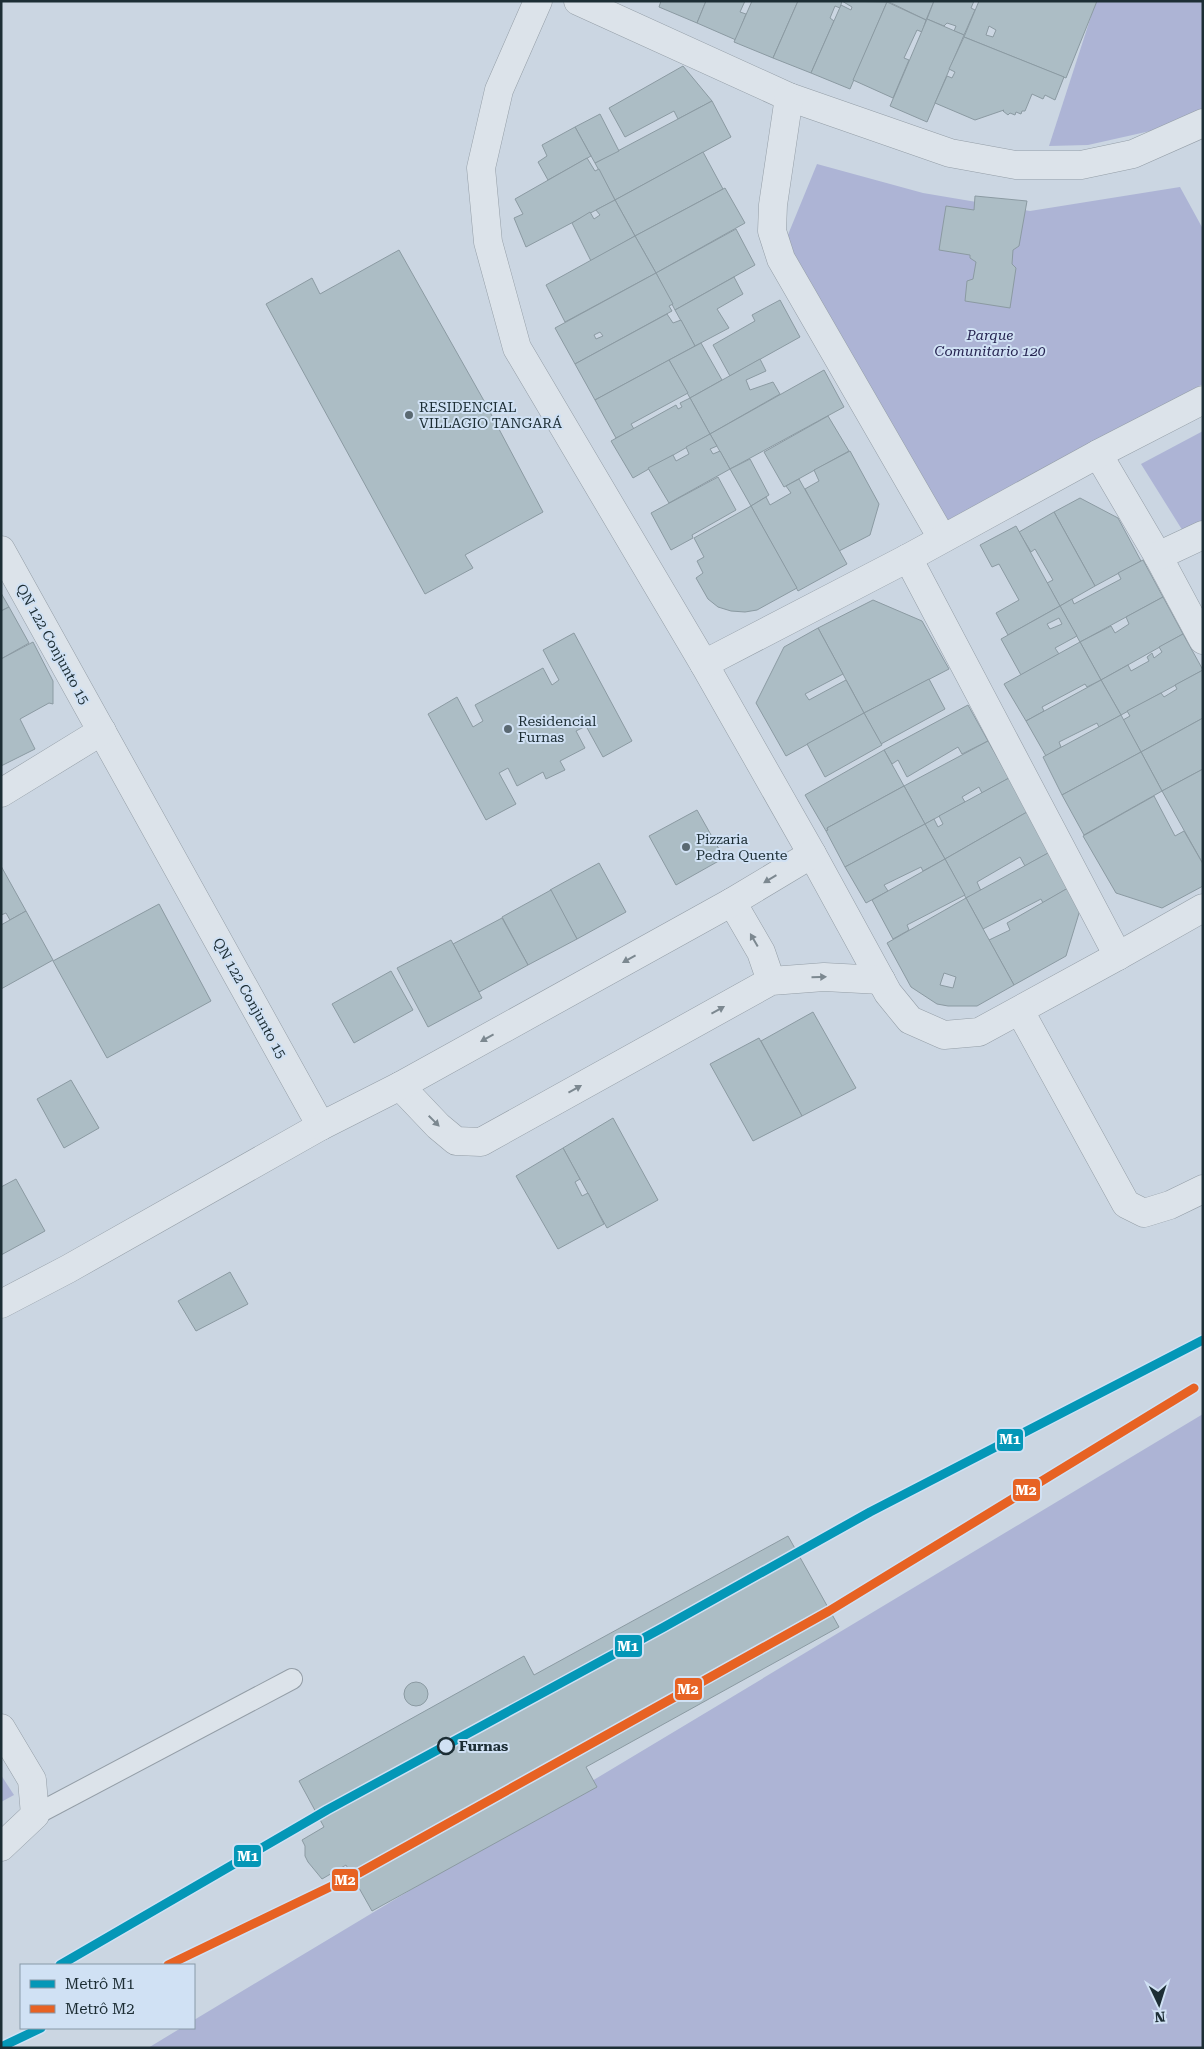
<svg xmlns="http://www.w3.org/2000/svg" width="1204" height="2049" viewBox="0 0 1204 2049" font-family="'Roboto Serif',serif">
	<rect width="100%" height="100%" fill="#cbd6e2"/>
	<g fill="#adb4d5">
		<polygon points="1096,1 1203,1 1203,113 1177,125 1088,145 1049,146"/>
		<polygon points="817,164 923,193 1030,211 1180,187 1203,229 1203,384 939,527 785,242"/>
		<polygon points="1203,431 1203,528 1186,536 1141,464"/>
		<polygon points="1203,1414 1203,2048 148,2048 181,2028 194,2028 194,2020"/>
		<polygon points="1,1775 14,1795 1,1802"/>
	</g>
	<g fill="#acbdc5" stroke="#8b9aa2" fill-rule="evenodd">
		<polygon points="661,1 706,1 697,23 659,7"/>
		<polygon points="706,1 745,1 740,12 746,14 736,40 697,23"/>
		<polygon points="752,1 798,1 773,58 734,42"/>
		<polygon points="798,1 842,1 840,8 835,6 830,18 834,21 811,73 773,58"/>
		<polygon points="842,1 887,2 850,89 811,73 841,5 851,10 852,7"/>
		<polygon points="887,1 934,1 926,20"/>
		<polygon points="934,1 974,1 971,8 975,10 964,35 954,31 956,26 947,23 944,26 927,19"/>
		<path d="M979 1H1097L1066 78 964 37ZM989 26 996 30 993 37 986 35Z"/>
		<polygon points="887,2 926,20 922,32 917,30 904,58 909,60 893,98 853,80"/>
		<polygon points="927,19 964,35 927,122 890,106"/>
		<polygon points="964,37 1064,77 1055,100 1045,95 1043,99 1032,94 1025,111 1022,111 1021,114 1016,112 1015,115 1010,113 1008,115 1003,111 1004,110 975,120 935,103 947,76 952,78 955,72 949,69"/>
		<polygon points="683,66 712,101 678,119 674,111 625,137 609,108"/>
		<polygon points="712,101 731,137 615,200 595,163"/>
		<polygon points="600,114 619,151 595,163 575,127"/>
		<polygon points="575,127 591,156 548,180 538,162 547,156 542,145"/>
		<polygon points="703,152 723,189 635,236 615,200"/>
		<polygon points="587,158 595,171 599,169 615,200 526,247 514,218 523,214 515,199"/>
		<polygon points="725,188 745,223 656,273 635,236"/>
		<polygon points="975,196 1027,201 1019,246 1013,250 1012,264 1016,268 1010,308 965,301 967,281 973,279 976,262 970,258 970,255 939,250 946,206 974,210"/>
		<polygon points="615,200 635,236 591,261 572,223 590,212 594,219 600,215 596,210"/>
		<polygon points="736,229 755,265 675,310 656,273"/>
		<polygon points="635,236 656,273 565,322 546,285"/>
		<polygon points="399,250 483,399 543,512 465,555 473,568 425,594 266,304 312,278 320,294"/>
		<path d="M656 273 673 304 669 306 672 311 575 364 555 328ZM600 332 603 336 596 339 594 335Z"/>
		<polygon points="734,277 743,294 717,309 729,328 695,346 675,310"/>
		<polygon points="780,300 800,337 730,376 713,345 755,321 752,315"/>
		<polygon points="667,314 673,323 681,320 695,346 595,400 575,364"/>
		<polygon points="701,343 722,380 690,398 669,360"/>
		<polygon points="760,359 766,371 746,380 750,390 773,382 780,394 710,434 690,398"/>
		<polygon points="669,360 688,393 631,424 634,429 616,438 595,400"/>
		<polygon points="824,370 844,407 730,469 710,434"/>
		<polygon points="690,398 710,434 633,478 611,441 676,405 678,409 682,407 680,403"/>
		<polygon points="828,416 849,451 784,487 764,452"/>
		<polygon points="710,434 717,446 710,449 713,454 720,451 730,469 669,503 648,468 673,455 676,461 689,454 686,447"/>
		<polygon points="850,451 879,504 870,535 839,551 805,489 819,481 814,470"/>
		<polygon points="750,459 769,495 751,506 730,469"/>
		<polygon points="718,477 736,510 692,535 693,538 671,550 651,513"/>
		<polygon points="799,479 847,564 798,591 751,506 766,497 770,505 791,493 786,486"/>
		<polygon points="1080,498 1118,518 1141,561 1095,586 1054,512"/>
		<polygon points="751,506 797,588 757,610 745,612 731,611 718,607 708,599 696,578 703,573 697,561 704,557 694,538"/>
		<polygon points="1054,512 1095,586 1060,606 1047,583 1053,580 1035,549 1031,552 1019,532"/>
		<polygon points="1016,526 1060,606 1008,635 996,613 1019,600 999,564 992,567 980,545"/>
		<polygon points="1143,560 1163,597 1080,642 1060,606 1072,599 1074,604 1121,579 1118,573"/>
		<polygon points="1,593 9,607 1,611"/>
		<polygon points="1163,597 1183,634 1101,680 1080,642 1111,626 1115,633 1129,624 1126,617"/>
		<polygon points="873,600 922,621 949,669 864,713 818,628"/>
		<path d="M1060 606 1077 636 1055 648 1059 654 1021 675 1001 639ZM1059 618 1062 624 1050 629 1047 624Z"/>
		<polygon points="9,607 29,643 1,659 1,611"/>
		<polygon points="818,628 843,674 805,694 809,700 846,680 864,713 786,756 756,703 784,647"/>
		<polygon points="574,633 632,741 603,757 586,726 576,731 585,748 560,761 565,770 546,779 543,772 517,786 508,768 499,773 516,804 486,820 428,714 457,697 473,727 483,721 475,705 543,668 552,685 559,680 543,650"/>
		<polygon points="1183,634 1203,670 1121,715 1101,680 1128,665 1131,671 1149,661 1147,657 1152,653 1154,658 1162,652 1159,647"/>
		<polygon points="33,642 53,681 53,704 49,703 20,719 35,749 1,766 1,659"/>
		<polygon points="1080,642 1101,680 1087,687 1085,684 1042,707 1044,711 1026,721 1004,684"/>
		<polygon points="1203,670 1203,718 1141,752 1123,720 1130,716 1127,711 1161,693 1164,697 1177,689 1175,685"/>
		<polygon points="929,679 945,709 881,744 864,713"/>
		<polygon points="1101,680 1121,715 1099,727 1097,723 1059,742 1061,747 1046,756 1026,721"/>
		<polygon points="968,705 988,741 962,754 958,747 907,777 898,760 892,764 884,750"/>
		<polygon points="864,713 882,745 825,777 807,744"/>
		<polygon points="1121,715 1141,752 1062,795 1043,757"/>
		<polygon points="1203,718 1203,769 1162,791 1141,752"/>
		<polygon points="988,741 1009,778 982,793 979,787 962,797 965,802 925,824 904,786"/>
		<polygon points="884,750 904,786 827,828 828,830 826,831 805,795"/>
		<polygon points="1141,752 1162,791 1084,835 1062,795"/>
		<polygon points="1203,769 1203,864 1162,791"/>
		<polygon points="1009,778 1027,812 945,859 925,824 934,819 938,827 943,824 939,816"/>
		<polygon points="904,786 925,824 845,867 826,831 828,830 827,828"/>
		<polygon points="1154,796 1175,836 1184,831 1203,864 1203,886 1162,908 1116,893 1083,836"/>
		<polygon points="697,810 724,858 676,885 649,836"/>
		<polygon points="1027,812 1050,852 1025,866 1020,857 977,882 981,891 966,898 945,859"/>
		<polygon points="925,824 945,859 923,871 921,867 884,885 888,891 866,903 845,867"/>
		<polygon points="1048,853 1068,888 1043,903 1041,899 983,929 966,898"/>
		<polygon points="945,859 965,895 907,925 909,930 893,939 872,900"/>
		<polygon points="599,863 626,912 577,939 550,890"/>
		<polygon points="1,866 26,911 10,920 6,913 1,915"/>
		<polygon points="1068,888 1080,910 1066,956 1014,985 989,940 1010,930 1007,923"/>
		<polygon points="551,890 577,939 528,965 502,917"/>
		<path d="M966 898 1014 985 977 1006H948L937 1004 911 987 887 943ZM944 973 956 977 953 988 940 985Z"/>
		<polygon points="159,904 211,1001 107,1058 53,961"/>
		<polygon points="26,911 53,960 1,989 1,925"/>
		<polygon points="502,918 528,965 479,992 453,944"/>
		<polygon points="451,940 482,998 428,1027 397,968"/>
		<polygon points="391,971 413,1010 354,1043 332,1004"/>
		<polygon points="813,1012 856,1088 802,1116 761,1041"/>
		<polygon points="759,1038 802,1116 753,1141 710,1064"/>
		<polygon points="71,1080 99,1128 64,1148 37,1099"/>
		<polygon points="613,1118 658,1200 607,1228 563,1148"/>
		<polygon points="563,1148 580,1179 575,1182 582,1196 588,1193 604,1224 558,1249 516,1176"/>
		<polygon points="16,1179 45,1231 1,1255 1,1187"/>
		<polygon points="230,1272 248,1304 196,1331 178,1301"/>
		<polygon points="788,1536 839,1627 586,1767 597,1787 372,1911 346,1865 322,1879 308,1862 305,1856 305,1846 302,1840 324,1827 299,1781 524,1656 534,1675"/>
		<circle cx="416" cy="1694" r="12"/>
	</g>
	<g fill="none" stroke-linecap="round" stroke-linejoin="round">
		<g stroke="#949ea7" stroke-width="22">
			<polyline id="service" points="35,1815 292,1679"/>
		</g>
		<g stroke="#949ea7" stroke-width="29">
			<g id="minor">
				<polyline points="538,1 499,90 481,168 488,242 517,348 704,664 812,854 888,993 910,1020 944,1035 979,1032 1118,956 1203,908"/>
				<polyline points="578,1 789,97 950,153 1016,165 1081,165 1133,154 1203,123"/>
				<polyline points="789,97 773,205 772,231 781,259 942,538"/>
				<polyline points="1098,454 1158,556 1203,640"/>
				<polyline points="1,550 321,1126 68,1269 1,1304"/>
				<polyline points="1158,556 1203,535"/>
				<polyline points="908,558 1118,956"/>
				<polyline points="704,664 908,558 1098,454 1203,400"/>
				<polyline points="1,793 102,731"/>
				<polyline points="732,902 761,952 771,981"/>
				<polyline points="1020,1011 1126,1204 1144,1213 1170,1205 1203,1189"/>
				<polyline points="400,1086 438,1126 456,1141 481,1142 771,981 824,977 881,980"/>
				<polyline points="321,1126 400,1086 732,902 812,854"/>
				<polyline points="1,1728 32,1780 35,1815 1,1847"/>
			</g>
		</g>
		<use href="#service" stroke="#dce3ea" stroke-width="20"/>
		<use href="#minor" stroke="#dce3ea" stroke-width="28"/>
		<g stroke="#d0e1f4" stroke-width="12">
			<g id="metro-1">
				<polyline points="60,1965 327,1810 664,1627 870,1512 1203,1340"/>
				<polyline points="1,2047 41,2028"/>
			</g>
		</g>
		<g stroke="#d0e1f4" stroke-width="12">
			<polyline id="metro-2" points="168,1965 359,1873 829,1611 1194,1388"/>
		</g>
		<use href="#metro-1" stroke="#0497b7" stroke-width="9"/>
		<use href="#metro-2" stroke="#e76223" stroke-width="9"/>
	</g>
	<defs><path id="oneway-solid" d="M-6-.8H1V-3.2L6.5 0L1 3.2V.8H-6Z" transform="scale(1.25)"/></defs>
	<g fill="#7c8890">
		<use href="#oneway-solid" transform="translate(770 879) rotate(149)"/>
		<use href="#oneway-solid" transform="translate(754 940) rotate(-120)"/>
		<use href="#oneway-solid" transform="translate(629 959) rotate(151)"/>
		<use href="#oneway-solid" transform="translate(819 977) rotate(-2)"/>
		<use href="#oneway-solid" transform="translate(718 1010) rotate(-29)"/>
		<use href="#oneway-solid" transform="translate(487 1038) rotate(151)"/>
		<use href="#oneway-solid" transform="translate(575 1089) rotate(-29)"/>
		<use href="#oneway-solid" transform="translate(434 1121) rotate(45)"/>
	</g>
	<g fill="#5a6972" stroke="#d0e1f4" stroke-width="2">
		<circle cx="409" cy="415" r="5"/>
		<circle cx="508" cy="729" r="5"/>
		<circle cx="686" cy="847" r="5"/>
	</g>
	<circle fill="#d0e1f4" stroke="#1d2e35" stroke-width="2.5" cx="446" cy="1746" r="8"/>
	<g text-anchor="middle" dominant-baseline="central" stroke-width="4" stroke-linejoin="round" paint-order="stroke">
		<g font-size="14" font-style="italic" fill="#262451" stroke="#d0e1f4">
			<text x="990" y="335">Parque<tspan x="990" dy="16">Comunitario 120</tspan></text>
		</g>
		<g font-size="14" fill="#1d2e35" stroke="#d0e1f4" text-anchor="start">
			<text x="419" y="407">RESIDENCIAL<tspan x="419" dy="16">VILLAGIO TANGARÁ</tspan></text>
			<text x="518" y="721">Residencial<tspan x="518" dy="16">Furnas</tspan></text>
			<text x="696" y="839">Pizzaria<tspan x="696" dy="16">Pedra Quente</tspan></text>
		</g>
		<g font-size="14" fill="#1d2e35" stroke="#d0e1f4">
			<text transform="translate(53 644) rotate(61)">QN 122 Conjunto 15</text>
			<text transform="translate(250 998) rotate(61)">QN 122 Conjunto 15</text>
		</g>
		<g font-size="14" font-weight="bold" fill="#1d2e35" stroke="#d0e1f4" text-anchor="start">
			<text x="459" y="1746">Furnas</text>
		</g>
	</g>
	<g stroke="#d0e1f4" stroke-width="2">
		<rect x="996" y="1428" width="28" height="24" rx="5" fill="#0497b7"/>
		<rect x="1012" y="1478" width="29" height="24" rx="5" fill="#e76223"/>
		<rect x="614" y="1634" width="29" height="24" rx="5" fill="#0497b7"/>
		<rect x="674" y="1677" width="29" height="24" rx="5" fill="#e76223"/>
		<rect x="233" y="1844" width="29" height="24" rx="5" fill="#0497b7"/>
		<rect x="331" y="1868" width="28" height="24" rx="5" fill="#e76223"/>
	</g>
	<g font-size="14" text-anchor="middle" font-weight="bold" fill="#fff">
		<text x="1010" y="1444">M1</text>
		<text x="1026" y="1495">M2</text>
		<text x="628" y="1651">M1</text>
		<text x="688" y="1694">M2</text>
		<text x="248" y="1861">M1</text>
		<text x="345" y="1885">M2</text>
	</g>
	<rect width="1204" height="2049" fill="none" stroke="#1d2e35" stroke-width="5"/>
	<rect x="20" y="1964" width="175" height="65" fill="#d0e1f4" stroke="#8899a8"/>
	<rect x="30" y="1980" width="25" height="8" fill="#0497b7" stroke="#8899a8"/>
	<text x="65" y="1989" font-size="15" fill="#1d2e35">Metrô M1</text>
	<rect x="30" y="2005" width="25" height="8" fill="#e76223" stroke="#8899a8"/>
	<text x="65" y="2014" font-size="15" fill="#1d2e35">Metrô M2</text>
	<g transform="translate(1159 2004) rotate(176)" stroke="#d0e1f4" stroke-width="4" paint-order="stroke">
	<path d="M0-4L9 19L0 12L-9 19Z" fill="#1d2e35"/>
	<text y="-8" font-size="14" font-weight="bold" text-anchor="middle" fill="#1d2e35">N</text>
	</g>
</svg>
